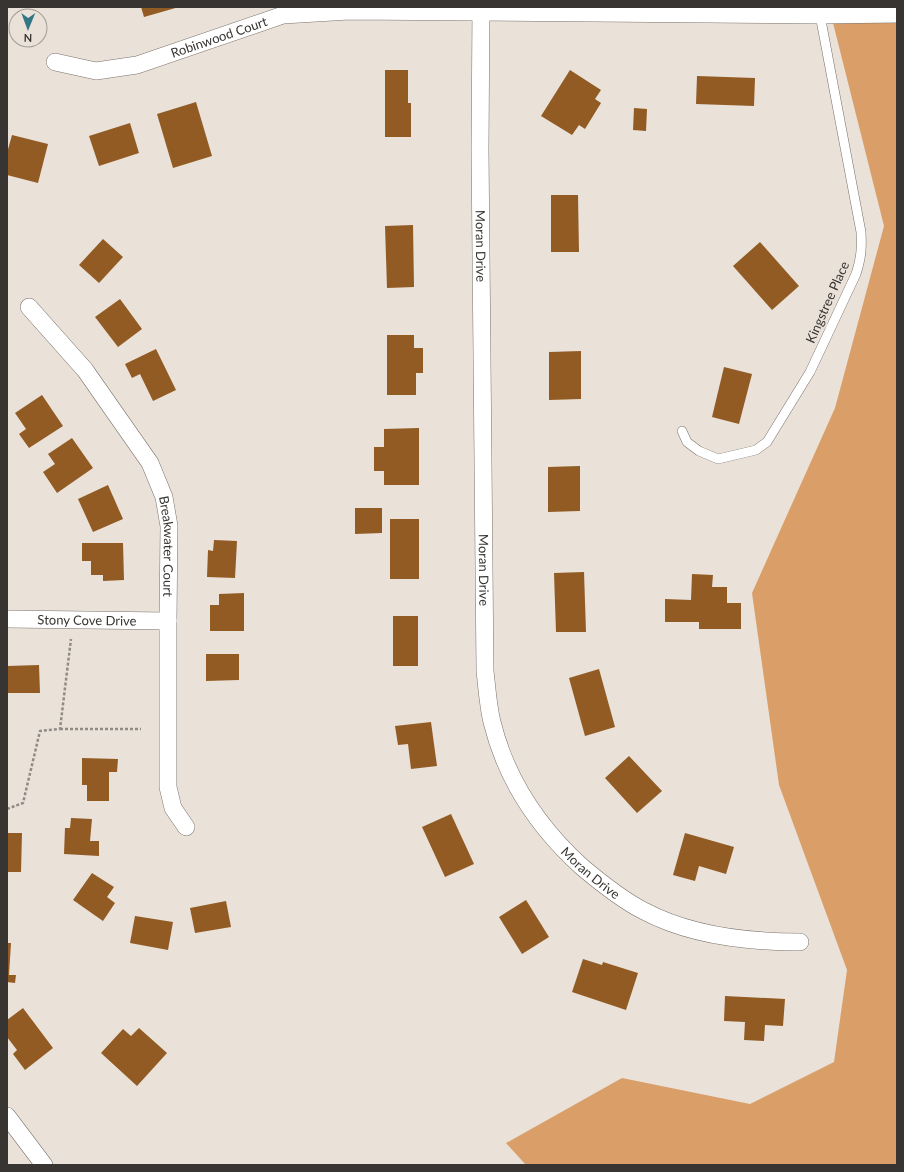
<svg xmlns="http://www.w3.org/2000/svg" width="904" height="1172" viewBox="0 0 904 1172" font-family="Lato,sans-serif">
	<rect width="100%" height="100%" fill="#eae1d9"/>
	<polygon fill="#da9f69" points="829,7 897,7 897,1165 526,1165 506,1143 622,1078 750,1104 834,1062 847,970 779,785 752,593 835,408 884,226"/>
	<g fill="#915b23">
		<polygon points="141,7 179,7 144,17"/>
		<polygon points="385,70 408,70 408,103 411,103 411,137 385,137"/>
		<polygon points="570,70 601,90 595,99 601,103 585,129 579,125 572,135 541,116"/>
		<polygon points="697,76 755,78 754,106 696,104"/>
		<polygon points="196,102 212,156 173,168 157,114"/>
		<polygon points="634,108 647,109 646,131 633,130"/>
		<polygon points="130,123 139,153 99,166 89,136"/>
		<polygon points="12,135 48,144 38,183 7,175 7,153"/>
		<polygon points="551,195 578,195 579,252 551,252"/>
		<polygon points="413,225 414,287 387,288 385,226"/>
		<polygon points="103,239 123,257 99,283 79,265"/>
		<polygon points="760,242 799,286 772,310 733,266"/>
		<polygon points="120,299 142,329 118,347 95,317"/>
		<polygon points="387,335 414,335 414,348 423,348 423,373 416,373 416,395 387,395"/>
		<polygon points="156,349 176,390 153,401 140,374 132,378 125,364"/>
		<polygon points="581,351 581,399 549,400 549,352"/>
		<polygon points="724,367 752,374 739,424 712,417"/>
		<polygon points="42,395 63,426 29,448 19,434 26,429 15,413"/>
		<polygon points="419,428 419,485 384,485 384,471 374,471 374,447 384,447 384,429"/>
		<polygon points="72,438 93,468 57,493 43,472 55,464 48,454"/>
		<polygon points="580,466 580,511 548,512 548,467"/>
		<polygon points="108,485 123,519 93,532 78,499"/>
		<polygon points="355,508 382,508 382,533 355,534"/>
		<rect x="390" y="519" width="29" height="60"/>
		<polygon points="214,540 237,541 235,578 207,577 208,550 213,551"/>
		<polygon points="82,543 123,543 124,580 103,581 103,575 91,575 91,561 82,561"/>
		<polygon points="584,572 586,632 556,632 554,573"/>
		<polygon points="692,574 713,575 712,587 727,587 727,603 741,603 741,629 699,629 699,622 665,622 665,599 691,600"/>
		<polygon points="244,593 244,631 210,631 210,605 219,605 219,594"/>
		<rect x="393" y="616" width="25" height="50"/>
		<polygon points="206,654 239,654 239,680 206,681"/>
		<polygon points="39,665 40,693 7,693 7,666"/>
		<polygon points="599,669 615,727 585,736 569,678"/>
		<polygon points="431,722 437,766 411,769 408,744 398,745 395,726"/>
		<polygon points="629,756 662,791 637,813 605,778"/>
		<polygon points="82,758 118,759 117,772 109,772 109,801 87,801 87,785 82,785"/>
		<polygon points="451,814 474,864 445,877 422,827"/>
		<polygon points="71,818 92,819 90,841 99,841 99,856 64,854 65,828 70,828"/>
		<polygon points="7,833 22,833 21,872 7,872"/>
		<polygon points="685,833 734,847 726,874 699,866 695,881 673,875"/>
		<polygon points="92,873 114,887 107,897 115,903 103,921 73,900"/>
		<polygon points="526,900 549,937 522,954 499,917"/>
		<polygon points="226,901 231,927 195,933 190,908"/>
		<polygon points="135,916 173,922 168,950 130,943"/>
		<polygon points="7,943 11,943 9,975 16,975 15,983 7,982"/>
		<polygon points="583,959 602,965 603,962 638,973 626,1010 572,992"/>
		<polygon points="725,996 785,999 783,1026 765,1025 764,1041 744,1040 745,1022 724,1021"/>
		<polygon points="23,1008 53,1048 25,1070 13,1054 17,1050 7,1037 7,1020"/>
		<polygon points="139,1028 167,1053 137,1086 101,1053 123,1029 131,1036"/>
	</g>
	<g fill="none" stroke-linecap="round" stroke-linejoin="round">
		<g stroke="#7a726b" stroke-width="10">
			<path id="lane" d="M682 431 687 442 699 451 718 459 756 450 767 442 810 372 856 274C861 258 862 249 861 232L820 15"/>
		</g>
		<g stroke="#7a726b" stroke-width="18">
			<g id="street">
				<path id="s1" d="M481 7 480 149 485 671C487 688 488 706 492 722 506 779 539 828 582 867 601 883 622 900 644 911 691 936 748 942 800 942"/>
				<path id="s2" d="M55 62 96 71 137 65 283 15 349 11 820 15 897 14"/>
				<path id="s3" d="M29 307 85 370 150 463 164 497 169 526 168 621V787L173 808 186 827"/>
				<path id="s4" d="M7 619 168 621"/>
				<polyline points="7,1116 44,1165"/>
			</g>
		</g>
		<g stroke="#918b86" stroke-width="2.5" stroke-dasharray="3 2" stroke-linecap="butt">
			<polyline points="60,729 141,729"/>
			<polyline points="7,809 23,803 40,731 60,729 71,639"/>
		</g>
		<use href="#lane" stroke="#fff" stroke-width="9"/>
		<use href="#street" stroke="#fff" stroke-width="17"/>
	</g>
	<g text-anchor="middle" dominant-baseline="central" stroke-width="4" stroke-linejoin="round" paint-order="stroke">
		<g font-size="13" fill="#373431" stroke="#eae1d9">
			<text stroke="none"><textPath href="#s2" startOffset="170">Robinwood Court</textPath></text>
			<text stroke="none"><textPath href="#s1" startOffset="239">Moran Drive</textPath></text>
			<text transform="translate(827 302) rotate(-66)">Kingstree Place</text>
			<text stroke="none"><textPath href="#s3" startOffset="284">Breakwater Court</textPath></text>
			<text stroke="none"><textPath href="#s1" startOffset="563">Moran Drive</textPath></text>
			<text stroke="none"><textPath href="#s4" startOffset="80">Stony Cove Drive</textPath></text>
			<text stroke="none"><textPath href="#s1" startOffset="899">Moran Drive</textPath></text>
		</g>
	</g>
	<rect width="904" height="1172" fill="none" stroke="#373431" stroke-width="16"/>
	<g transform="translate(28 28) rotate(181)"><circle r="19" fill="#eae1d9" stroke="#a29c96"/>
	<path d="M0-3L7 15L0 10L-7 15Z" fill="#327785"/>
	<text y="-6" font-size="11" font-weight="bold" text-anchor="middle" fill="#373431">N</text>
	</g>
</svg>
